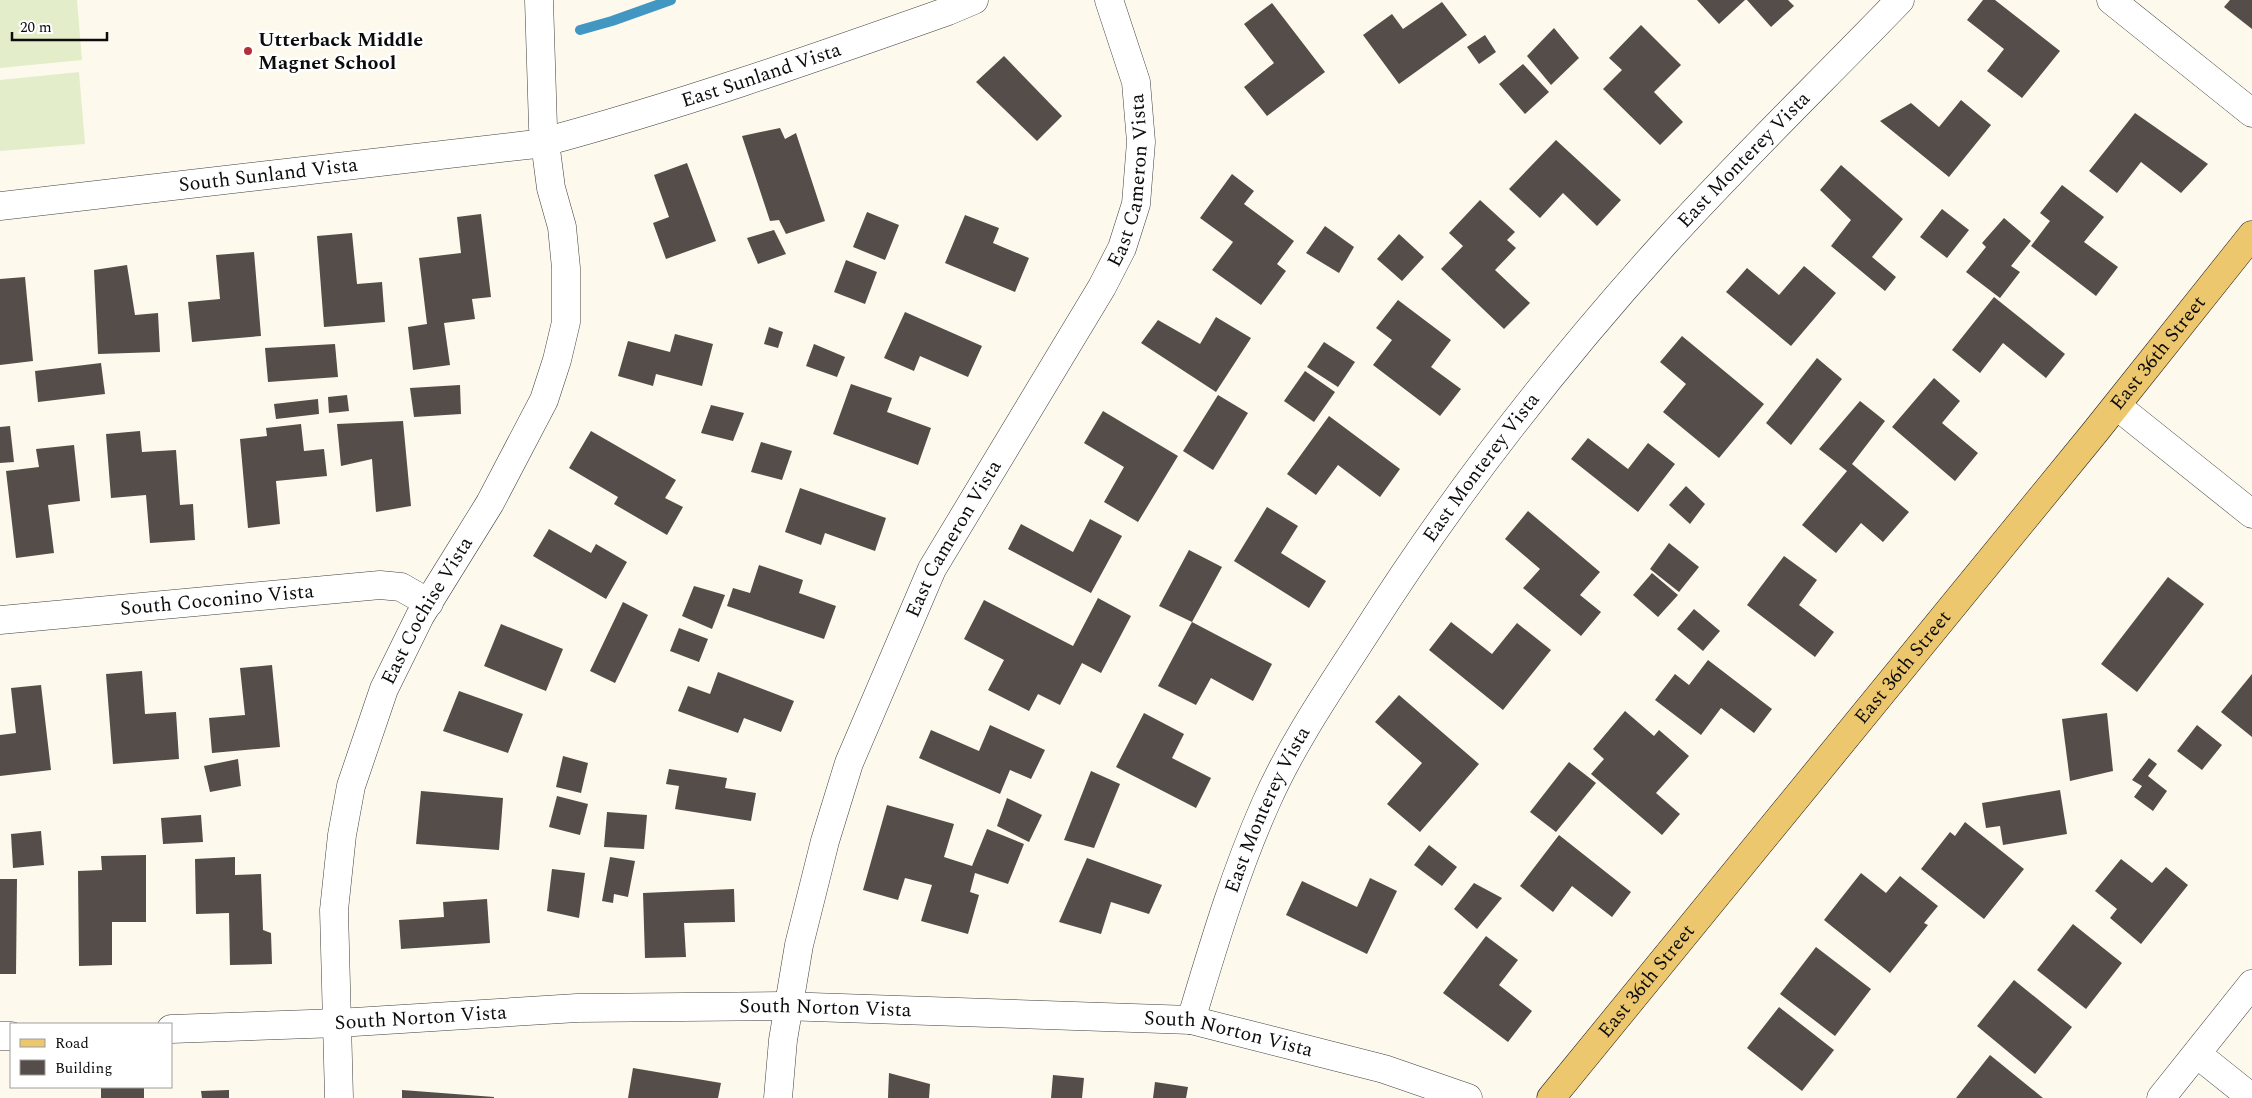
<svg xmlns="http://www.w3.org/2000/svg" width="2252" height="1098" viewBox="0 0 2252 1098" font-family="Spectral,serif">
	<rect width="100%" height="100%" fill="#fef9ed"/>
	<g fill="#e3edca">
		<polygon points="0,0 77,0 82,60 0,68"/>
		<polygon points="79,72 85,144 0,151 0,80"/>
	</g>
	<g fill="none" stroke-linecap="round" stroke-linejoin="round">
		<polyline stroke="#4296c2" stroke-width="10" points="580,30 612,21 671,0"/>
	</g>
	<g fill="#544d49">
		<polygon points="1697,0 1745,0 1719,24"/>
		<polygon points="1747,0 1788,0 1794,6 1771,27"/>
		<polygon points="1983,0 1995,0 2060,51 2022,98 1987,71 2004,49 1967,20"/>
		<polygon points="2230,0 2252,0 2252,29 2224,7"/>
		<polygon points="1442,2 1467,35 1399,84 1363,35 1392,14 1403,29"/>
		<polygon points="1272,3 1325,72 1267,116 1244,87 1274,63 1244,24"/>
		<polygon points="1641,25 1681,65 1654,92 1683,122 1660,145 1603,89 1622,70 1609,58"/>
		<polygon points="1554,28 1579,58 1551,85 1527,56"/>
		<polygon points="1485,35 1496,52 1479,64 1467,47"/>
		<polygon points="1004,56 1062,116 1037,141 976,82"/>
		<polygon points="1523,64 1549,92 1525,114 1499,84"/>
		<polygon points="1961,100 1991,125 1949,177 1880,121 1911,103 1939,127"/>
		<polygon points="2135,113 2208,164 2181,193 2141,162 2117,193 2089,171"/>
		<polygon points="780,128 785,139 796,133 825,221 786,234 779,220 770,221 742,136"/>
		<polygon points="1556,140 1621,200 1597,226 1563,193 1540,218 1509,189"/>
		<polygon points="687,163 716,241 666,259 653,223 669,217 654,175"/>
		<polygon points="1841,165 1903,219 1872,257 1896,277 1885,291 1831,246 1851,220 1820,190"/>
		<polygon points="1232,174 1254,191 1244,204 1294,241 1277,264 1286,271 1261,305 1212,270 1233,242 1200,218"/>
		<polygon points="2062,185 2104,217 2084,242 2118,267 2096,296 2031,246 2050,221 2040,213"/>
		<polygon points="1480,200 1515,232 1507,240 1516,248 1495,270 1530,303 1504,329 1441,269 1463,246 1449,233"/>
		<polygon points="1942,209 1969,230 1947,258 1920,237"/>
		<polygon points="867,212 899,225 885,260 853,247"/>
		<polygon points="481,214 491,297 472,299 475,319 444,323 450,365 413,370 408,327 427,324 419,258 461,253 457,217"/>
		<polygon points="965,215 999,228 993,243 1029,258 1015,292 945,263"/>
		<polygon points="2004,218 2031,241 2011,266 2020,272 2000,298 1966,272 1986,247 1982,243"/>
		<polygon points="1325,226 1354,247 1339,273 1306,253"/>
		<polygon points="774,230 786,254 758,264 747,238"/>
		<polygon points="352,233 357,284 382,282 385,322 324,327 317,236"/>
		<polygon points="1399,234 1424,257 1402,281 1377,259"/>
		<polygon points="254,252 261,336 192,342 188,302 220,299 216,255"/>
		<polygon points="846,260 877,272 865,304 834,292"/>
		<polygon points="127,265 135,315 158,313 160,352 98,354 94,270"/>
		<polygon points="1804,266 1836,293 1791,346 1726,292 1747,268 1779,295"/>
		<polygon points="25,277 33,361 0,365 0,279"/>
		<polygon points="1994,297 2065,354 2046,378 2003,343 1980,373 1952,350"/>
		<polygon points="1398,300 1451,340 1431,367 1461,389 1440,416 1373,365 1392,340 1376,328"/>
		<polygon points="905,312 982,346 968,377 920,356 914,371 884,358"/>
		<polygon points="1216,317 1251,338 1216,392 1141,343 1158,320 1200,344"/>
		<polygon points="769,327 783,332 778,348 764,344"/>
		<polygon points="675,334 713,344 702,386 656,374 653,386 618,376 628,341 670,352"/>
		<polygon points="1682,336 1764,404 1719,458 1663,412 1686,384 1660,362"/>
		<polygon points="1324,342 1355,362 1338,387 1307,367"/>
		<polygon points="335,344 338,377 268,382 265,348"/>
		<polygon points="814,344 845,357 837,377 806,366"/>
		<polygon points="1817,358 1842,379 1791,445 1766,423"/>
		<polygon points="101,363 105,394 38,402 35,371"/>
		<polygon points="1305,371 1335,392 1314,422 1284,401"/>
		<polygon points="1934,378 1960,401 1942,423 1978,453 1955,481 1892,427"/>
		<polygon points="851,384 892,398 887,412 931,428 918,465 833,434"/>
		<polygon points="460,385 461,414 414,417 410,388"/>
		<polygon points="347,395 349,411 329,413 328,397"/>
		<polygon points="1218,395 1248,413 1213,470 1183,451"/>
		<polygon points="318,399 319,414 276,419 274,404"/>
		<polygon points="1860,401 1885,421 1852,464 1909,512 1883,542 1861,523 1836,553 1802,525 1847,471 1819,449"/>
		<polygon points="711,405 744,413 733,441 701,433"/>
		<polygon points="1103,411 1178,456 1138,522 1104,502 1124,467 1084,443"/>
		<polygon points="1329,416 1400,469 1380,497 1338,465 1316,495 1287,474"/>
		<polygon points="403,421 411,506 376,512 372,459 341,466 337,424"/>
		<polygon points="301,424 304,451 324,449 327,476 276,481 280,524 248,528 240,439 267,436 266,428"/>
		<polygon points="10,426 14,462 0,463 0,427"/>
		<polygon points="140,431 142,452 176,450 180,505 193,504 195,540 150,543 146,495 111,498 106,434"/>
		<polygon points="591,431 676,480 665,498 683,507 667,535 614,504 618,497 569,468"/>
		<polygon points="1588,438 1628,469 1648,443 1675,464 1638,512 1571,459"/>
		<polygon points="761,442 792,451 782,480 751,472"/>
		<polygon points="74,445 80,501 48,505 54,553 16,558 6,471 39,467 36,449"/>
		<polygon points="1686,486 1705,504 1690,524 1669,505"/>
		<polygon points="800,488 886,518 875,551 825,533 821,545 785,532"/>
		<polygon points="1267,507 1298,526 1281,553 1326,581 1309,608 1234,561"/>
		<polygon points="1528,511 1600,572 1580,595 1601,612 1581,636 1523,588 1540,569 1505,539"/>
		<polygon points="1090,519 1122,536 1091,593 1008,549 1021,524 1073,552"/>
		<polygon points="549,529 591,553 596,544 627,562 606,599 533,556"/>
		<polygon points="1669,543 1699,567 1679,592 1650,569"/>
		<polygon points="1189,550 1222,567 1192,622 1272,664 1253,701 1211,678 1196,705 1158,686 1192,622 1159,606"/>
		<polygon points="1784,556 1817,580 1799,605 1834,632 1815,657 1747,605"/>
		<polygon points="759,565 803,580 799,593 836,606 824,639 727,606 733,588 750,593"/>
		<polygon points="1652,573 1678,595 1658,617 1633,595"/>
		<polygon points="2168,577 2204,604 2137,692 2101,664"/>
		<polygon points="694,586 725,595 712,629 682,616"/>
		<polygon points="1098,598 1131,616 1101,673 1082,663 1060,705 1038,694 1029,711 988,690 1004,660 964,639 984,600 1073,646"/>
		<polygon points="623,602 648,615 615,683 590,671"/>
		<polygon points="1694,609 1720,631 1703,651 1677,629"/>
		<polygon points="1451,622 1492,654 1517,623 1551,650 1503,710 1429,650"/>
		<polygon points="501,624 563,649 546,691 484,666"/>
		<polygon points="679,628 708,639 699,662 670,651"/>
		<polygon points="1708,660 1772,709 1754,733 1721,708 1701,735 1655,700 1675,674 1689,685"/>
		<polygon points="272,665 280,747 212,753 209,718 245,715 240,668"/>
		<polygon points="142,671 145,714 176,712 179,759 113,764 106,674"/>
		<polygon points="718,672 794,701 781,732 744,718 738,733 678,711 688,686 710,694"/>
		<polygon points="2252,674 2252,737 2221,712"/>
		<polygon points="41,685 51,770 0,776 0,735 16,733 11,688"/>
		<polygon points="459,691 523,714 508,753 443,731"/>
		<polygon points="1399,695 1479,764 1420,832 1387,804 1422,763 1375,722"/>
		<polygon points="1625,711 1654,736 1659,730 1689,756 1656,793 1680,814 1662,835 1591,774 1604,759 1593,749"/>
		<polygon points="1144,713 1184,734 1172,758 1211,778 1196,808 1116,767"/>
		<polygon points="2107,713 2113,771 2070,781 2062,719"/>
		<polygon points="990,725 1045,750 1031,779 1010,770 1000,794 919,758 931,730 979,751"/>
		<polygon points="2197,725 2222,745 2202,770 2177,751"/>
		<polygon points="563,756 588,763 581,793 556,787"/>
		<polygon points="2149,758 2157,764 2148,776 2167,791 2153,811 2134,797 2142,786 2132,780"/>
		<polygon points="238,759 241,786 210,792 204,766"/>
		<polygon points="1569,762 1596,783 1556,832 1530,812"/>
		<polygon points="669,769 727,778 725,788 756,793 751,821 675,809 679,786 666,784"/>
		<polygon points="1091,771 1120,784 1094,848 1064,840"/>
		<polygon points="2060,790 2067,834 2003,845 2000,826 1986,828 1982,803"/>
		<polygon points="421,791 503,798 499,850 416,844"/>
		<polygon points="557,796 588,804 580,835 549,827"/>
		<polygon points="1007,798 1042,815 1029,842 997,826"/>
		<polygon points="887,805 954,824 944,857 972,866 987,829 1024,844 1008,884 975,873 970,892 979,895 968,934 921,921 932,885 905,878 898,900 863,890"/>
		<polygon points="607,812 647,815 644,849 604,847"/>
		<polygon points="201,815 203,842 163,844 161,818"/>
		<polygon points="1965,822 2024,869 1984,919 1921,869 1950,832 1955,836"/>
		<polygon points="41,831 44,865 13,868 11,834"/>
		<polygon points="1559,835 1631,892 1612,917 1572,886 1553,912 1520,886"/>
		<polygon points="1429,845 1457,867 1442,886 1414,865"/>
		<polygon points="146,855 146,922 112,922 112,965 79,966 78,871 102,870 101,856"/>
		<polygon points="235,857 235,875 261,874 263,930 271,933 272,964 230,965 229,913 196,914 195,859"/>
		<polygon points="610,857 635,861 628,897 614,894 613,903 602,901"/>
		<polygon points="1087,858 1162,885 1149,914 1111,902 1101,934 1059,922"/>
		<polygon points="2121,859 2152,883 2166,867 2188,885 2141,944 2110,918 2117,909 2095,891"/>
		<polygon points="552,869 585,873 579,918 547,911"/>
		<polygon points="1861,873 1886,893 1900,876 1938,906 1924,923 1928,925 1890,973 1824,920"/>
		<polygon points="1370,878 1397,891 1367,954 1286,915 1302,881 1357,907"/>
		<polygon points="0,879 17,879 16,974 0,974"/>
		<polygon points="1474,883 1502,898 1477,929 1454,909"/>
		<polygon points="734,889 735,922 684,923 686,957 645,958 643,893"/>
		<polygon points="487,899 490,943 401,949 399,920 444,917 443,902"/>
		<polygon points="2073,924 2122,963 2086,1009 2037,970"/>
		<polygon points="1486,936 1518,960 1499,985 1532,1011 1508,1042 1443,993"/>
		<polygon points="1816,947 1871,989 1835,1036 1780,994"/>
		<polygon points="2014,980 2072,1027 2035,1074 1977,1026"/>
		<polygon points="1779,1007 1834,1050 1802,1091 1747,1048"/>
		<polygon points="1990,1055 2043,1098 1956,1098"/>
		<polygon points="633,1068 721,1083 718,1098 628,1098"/>
		<polygon points="889,1073 930,1084 929,1098 888,1098"/>
		<polygon points="1053,1075 1084,1078 1082,1098 1051,1098"/>
		<polygon points="1155,1082 1188,1087 1186,1098 1153,1098"/>
		<rect x="101" y="1087" width="43" height="11"/>
		<polygon points="229,1090 229,1098 202,1098 201,1091"/>
		<polygon points="402,1090 494,1097 494,1098 402,1098"/>
	</g>
	<g fill="none" stroke-linecap="round" stroke-linejoin="round">
		<g stroke="#3f3f3f" stroke-width="29">
			<g id="minor">
				<polyline points="2111,0 2252,113"/>
				<path id="s1" d="M0 206 536 144C676 107 812 59 948 11L974 0"/>
				<polyline points="2117,406 2252,514"/>
				<path id="s2" d="M0 620 380 585 401 587 429 603"/>
				<path id="s3" d="M1191 1020C1213 947 1234 875 1265 805 1292 743 1331 687 1367 631 1454 494 1554 366 1663 245 1739 161 1821 82 1900 0"/>
				<path id="s4" d="M171 1029 338 1023 577 1008 782 1006 1191 1020 1384 1069 1468 1098"/>
				<polyline points="0,1036 11,1036"/>
				<polyline points="2197,1054 2252,1098"/>
				<path id="s5" d="M339 1098 334 910 342 835 351 786 384 689 420 616 490 503 544 400 557 360 566 322V268L562 227 551 188 543 127 539 0"/>
				<path id="s6" d="M778 1098 783 1040 799 945 825 841 849 763 932 569 1102 287 1122 248 1136 204 1141 142 1136 82 1109 0"/>
				<polyline points="2161,1098 2252,984"/>
			</g>
		</g>
		<g stroke="#1d1d1d" stroke-width="29">
			<g id="major">
				<path id="s7" d="M1551 1098 2095 432 2252 235"/>
			</g>
		</g>
		<use href="#minor" stroke="#fff" stroke-width="28"/>
		<use href="#major" stroke="#edc76d" stroke-width="28"/>
	</g>
	<circle fill="#b1303d" stroke="#fff" stroke-width="2" cx="248" cy="51" r="5"/>
	<g text-anchor="middle" dominant-baseline="central" stroke-width="5" stroke-linejoin="round" paint-order="stroke">
		<g font-size="20" font-weight="bold" fill="#0c0c0c" stroke="#fff" text-anchor="start">
			<text x="258" y="40">Utterback Middle<tspan x="258" dy="23">Magnet School</tspan></text>
		</g>
		<g font-size="20" fill="#0c0c0c" stroke="#fff">
			<text stroke="none"><textPath href="#s1" startOffset="775">East Sunland Vista</textPath></text>
			<text stroke="none"><textPath href="#s3" startOffset="1034">East Monterey Vista</textPath></text>
			<text stroke="none"><textPath href="#s1" startOffset="270">South Sunland Vista</textPath></text>
			<text stroke="none"><textPath href="#s6" startOffset="996">East Cameron Vista</textPath></text>
			<text stroke="none"><textPath href="#s7" startOffset="961">East 36th Street</textPath></text>
			<text stroke="none"><textPath href="#s3" startOffset="629">East Monterey Vista</textPath></text>
			<text stroke="none"><textPath href="#s6" startOffset="591">East Cameron Vista</textPath></text>
			<text stroke="none"><textPath href="#s2" startOffset="218">South Coconino Vista</textPath></text>
			<text stroke="none"><textPath href="#s5" startOffset="505">East Cochise Vista</textPath></text>
			<text stroke="none"><textPath href="#s7" startOffset="556">East 36th Street</textPath></text>
			<text stroke="none"><textPath href="#s3" startOffset="224">East Monterey Vista</textPath></text>
			<text stroke="none"><textPath href="#s7" startOffset="151">East 36th Street</textPath></text>
			<text stroke="none"><textPath href="#s4" startOffset="655">South Norton Vista</textPath></text>
			<text stroke="none"><textPath href="#s4" startOffset="250">South Norton Vista</textPath></text>
			<text stroke="none"><textPath href="#s4" startOffset="1060">South Norton Vista</textPath></text>
		</g>
	</g>
	<rect x="10" y="1023" width="162" height="65" fill="#ffffff" stroke="#9e9e9e"/>
	<rect x="20" y="1039" width="25" height="8" fill="#edc76d" stroke="#9e9e9e"/>
	<text x="55" y="1048" font-size="15" fill="#0c0c0c">Road</text>
	<rect x="20" y="1060" width="25" height="15" fill="#544d49" stroke="#9e9e9e"/>
	<text x="55" y="1073" font-size="15" fill="#0c0c0c">Building</text>
	<path d="M12 32v8h95v-8" fill="none" stroke="#0c0c0c" stroke-width="2.5"/>
	<text x="20" y="32" font-size="15" fill="#0c0c0c" stroke="#ffffff" stroke-width="4" paint-order="stroke">20 m</text>
</svg>
